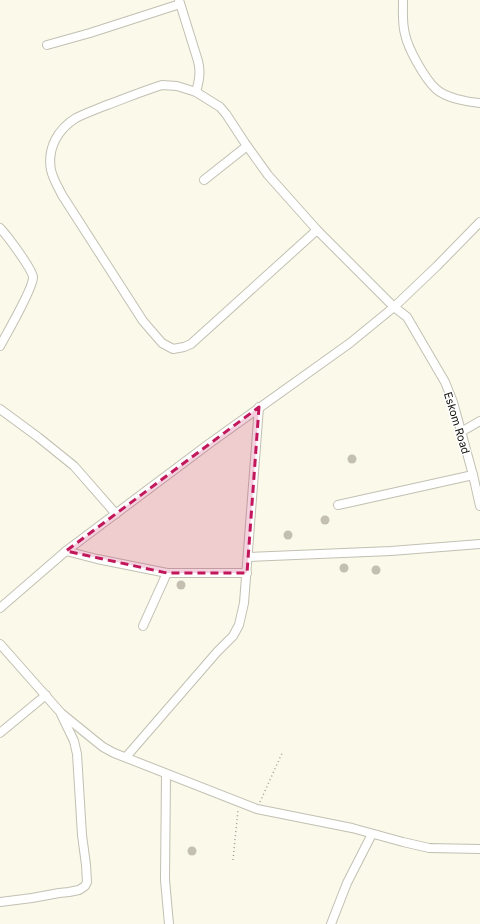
<svg xmlns="http://www.w3.org/2000/svg" width="480" height="924" viewBox="0 0 480 924" font-family="Inter,sans-serif">
	<rect width="100%" height="100%" fill="#fbf9ea"/>
	<g fill="#c3c0b2">
		<circle cx="352" cy="459" r="4.5"/>
		<circle cx="325" cy="520" r="4.5"/>
		<circle cx="288" cy="535" r="4.5"/>
		<circle cx="344" cy="568" r="4.5"/>
		<circle cx="376" cy="570" r="4.5"/>
		<circle cx="181" cy="585" r="4.5"/>
		<circle cx="192" cy="851" r="4.5"/>
	</g>
	<g fill="none" stroke-linecap="round" stroke-linejoin="round">
		<g stroke="#c2c0b2" stroke-width="10">
			<g id="minor">
				<path d="M179 0 198 61C201 72 199 81 196 92"/>
				<path d="M403 0C403 11 402 23 405 34 408 49 425 79 436 89 446 98 467 102 480 103"/>
				<polyline points="47,45 90,33 180,4"/>
				<path d="M162 85 177 86 196 92 220 107 226 114 245 143 268 175 317 230 191 344 184 347 173 349 162 343 143 321 62 195C58 187 53 179 51 170 47 148 58 129 76 118 86 113 97 109 107 105 126 98 143 91 162 85Z"/>
				<polyline points="204,180 247,146"/>
				<path d="M0 228C7 235 32 269 33 277 34 287 6 335 0 346"/>
				<polyline points="317,230 394,307 407,317 445,382 453,402 473,475 480,506"/>
				<polyline points="0,409 38,437 74,466 116,514"/>
				<polyline points="461,432 480,421"/>
				<polyline points="338,505 473,475"/>
				<polyline points="66,551 97,559 167,573 247,573"/>
				<polyline points="248,557 391,551 480,544"/>
				<polyline points="0,608 66,551 210,443 350,343 394,307 437,266 480,222"/>
				<polyline points="143,626 167,573"/>
				<polyline points="0,644 61,713 93,739 103,747 114,753 257,809 352,828 403,842 429,848 480,849"/>
				<polyline points="0,733 46,695"/>
				<polyline points="126,757 217,652 233,636 239,625 244,603 259,407"/>
				<polyline points="166,774 165,880 169,924"/>
				<polyline points="0,902 32,898 59,893 69,892 79,890 85,886 87,882 86,865 82,835 77,754 74,741 61,714"/>
				<polyline points="331,924 347,883 372,834"/>
			</g>
		</g>
		<g stroke="#a2a095" stroke-width="1.5" stroke-dasharray="1 3" stroke-linecap="butt">
			<polyline points="260,802 283,751"/>
			<polyline points="233,860 238,810"/>
		</g>
		<use href="#minor" stroke="#fff" stroke-width="8"/>
	</g>
	<path fill="#c2185b" fill-opacity="0.2" stroke="#c2185b" stroke-width="3" stroke-dasharray="8 5" stroke-linejoin="round" d="M259 407 247 573H167L66 551Z"/>
	<g text-anchor="middle" dominant-baseline="central" stroke-width="3" stroke-linejoin="round" paint-order="stroke">
		<g font-size="11" fill="#100f0a" stroke="#fff">
			<text transform="translate(457 423) rotate(73)">Eskom Road</text>
		</g>
	</g>
</svg>
